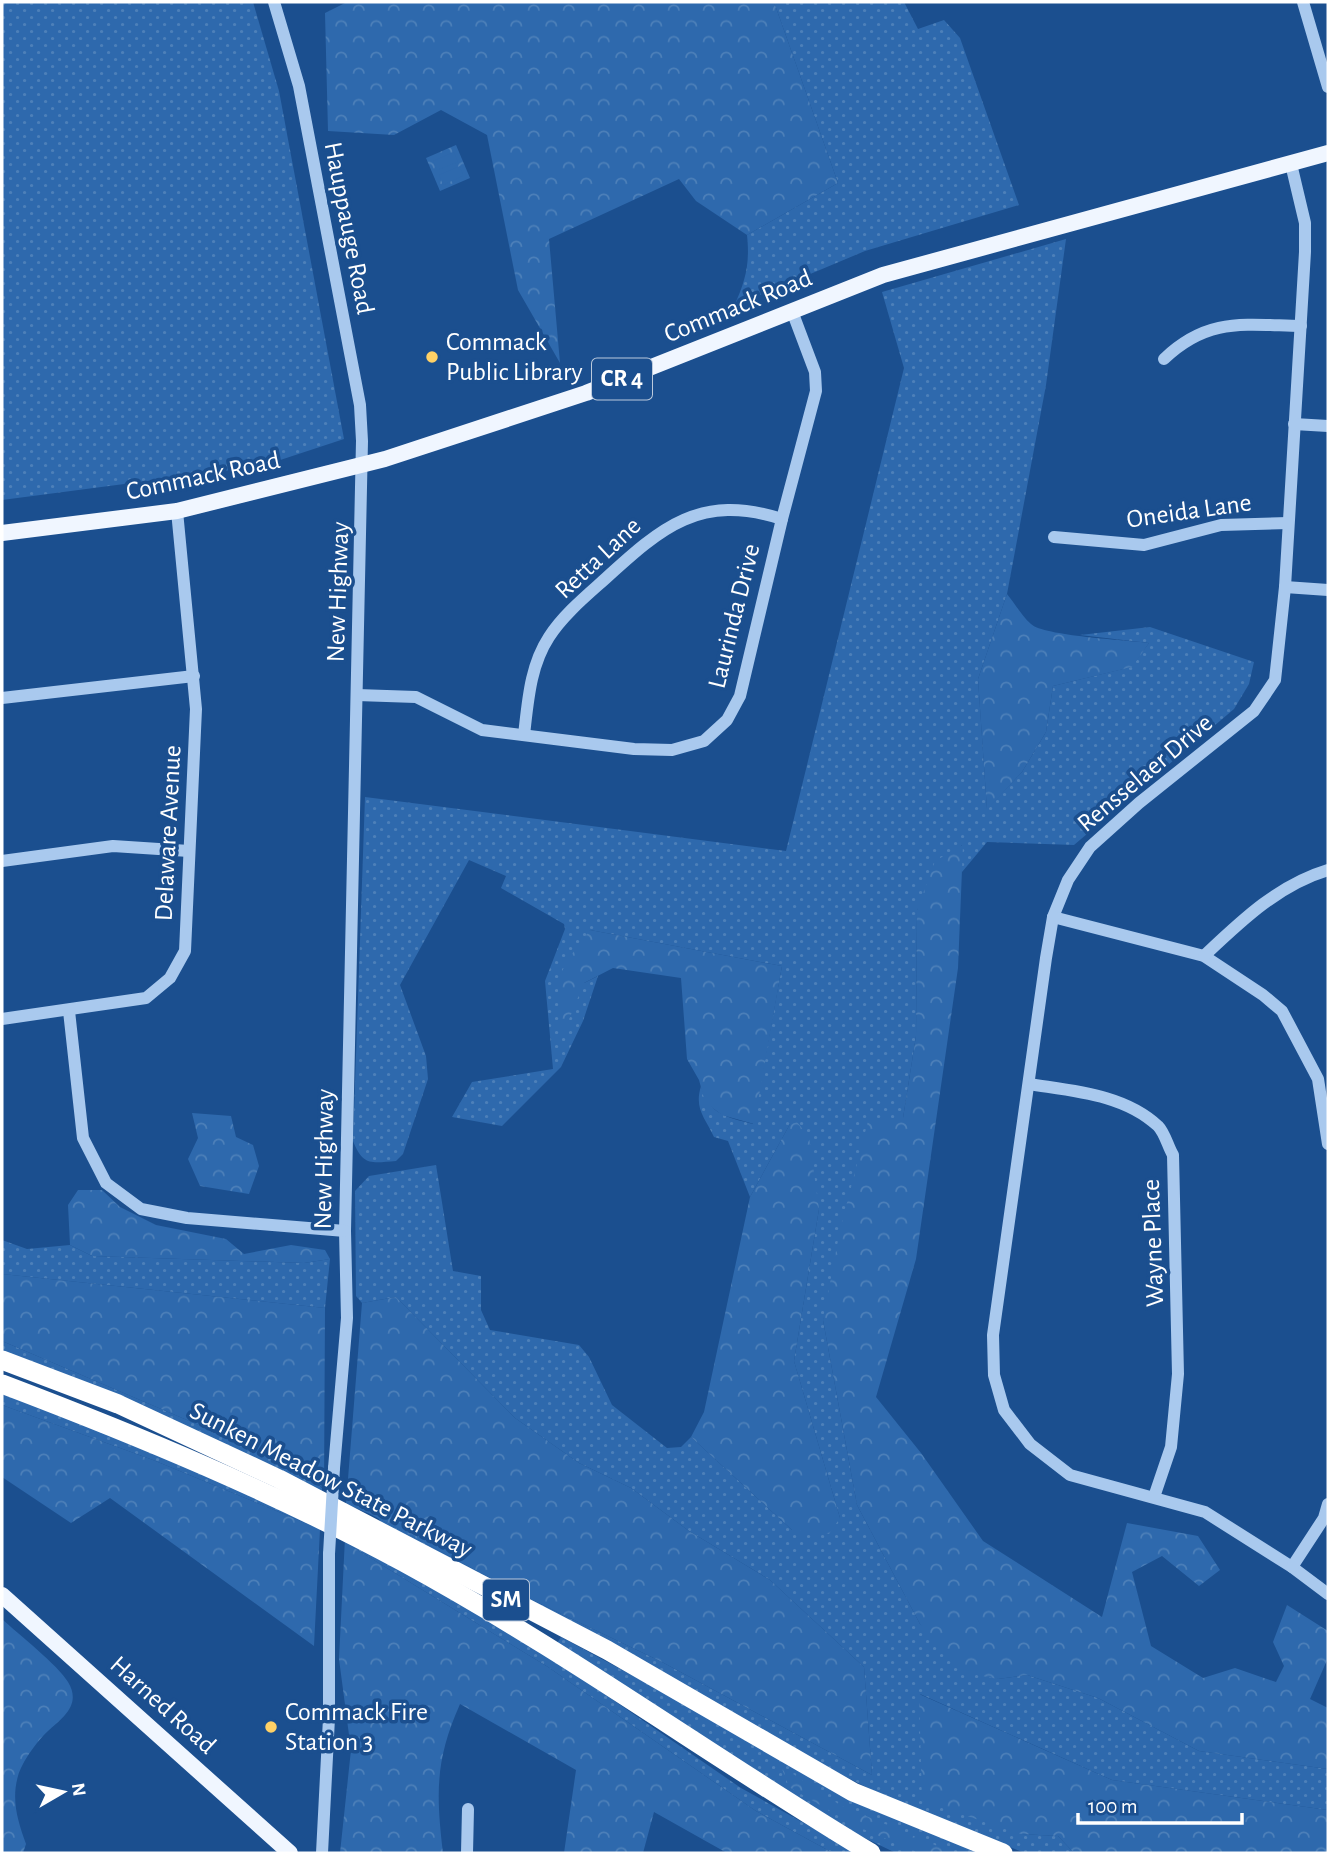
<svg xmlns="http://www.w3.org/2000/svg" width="1330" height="1855" viewBox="0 0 1330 1855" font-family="'Alegreya Sans',sans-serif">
	<defs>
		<pattern id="grass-dots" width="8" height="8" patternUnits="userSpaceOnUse" patternTransform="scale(1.75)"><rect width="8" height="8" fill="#2e69ad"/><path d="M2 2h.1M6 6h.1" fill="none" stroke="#4d80b9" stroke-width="1.8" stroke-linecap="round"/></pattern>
		<pattern id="forest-crowns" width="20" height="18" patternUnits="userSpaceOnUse" patternTransform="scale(1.75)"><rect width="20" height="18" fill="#2e69ad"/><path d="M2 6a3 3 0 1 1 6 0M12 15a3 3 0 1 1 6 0" fill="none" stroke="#4d80b9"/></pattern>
	</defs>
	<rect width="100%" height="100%" fill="#1b4f8f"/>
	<g fill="url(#grass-dots)">
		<polygon points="2,2 253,2 279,91 344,439 262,466 2,500"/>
		<path d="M774 2H904L918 29 944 20 960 38 1019 205 865 251 734 306C746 280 750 263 747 235L838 183Z"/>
		<path d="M1066 239 1046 385 1007 594 978 679 987 809 1022 772 1046 732 1053 686 1131 667 1149 643 1080 635 1150 627 1254 662 1249 684 1234 709 1074 845 987 842 962 872V845L917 910 916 1036 903 1118 823 1320 857 1505 920 1624 998 1679 1027 1675 1098 1698 1199 1751 1328 1769V1810L1112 1780 920 1694 1021 1834 1058 1836 1074 1853H1025L896 1802 842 1775 385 1527 378 1518 522 1595 662 1662 872 1775 864 1667 770 1580 689 1531 631 1488 579 1463 515 1418 396 1297 362 1303 356 1296 355 1191 369 1176 436 1165 453 1271 481 1276V1310L490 1330 579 1345 589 1357 612 1405 667 1448 681 1447 691 1437 792 1530 840 1518 794 1361 819 1209 790 1124 750 1197 728 1141 714 1137C705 1117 694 1109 701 1086 709 1115 727 1117 753 1124L782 966 590 930 584 983 598 976 583 1021 561 1067 502 1126 452 1117 472 1082 553 1069 545 981 565 929 564 924 501 888 506 876 469 860 400 985 426 1056 428 1079 403 1154 396 1161C371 1163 363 1166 353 1141L365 797 786 851 904 368 882 292Z"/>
		<polygon points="2,1240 27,1249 70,1245 92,1256 304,1263 330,1259 325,1308 2,1274"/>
		<polygon points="2,1341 297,1467 322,1488 322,1495 2,1354"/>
		<polygon points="2,1390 321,1524 320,1529 153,1460 2,1405"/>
		<polygon points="345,1538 523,1638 741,1788 858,1853 833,1853 756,1811 548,1667 351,1546"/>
		<polygon points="561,1637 750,1739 982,1853 896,1853 846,1829 556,1645"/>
	</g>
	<g fill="url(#forest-crowns)">
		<polygon points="347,2 774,2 838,183 747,235 696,201 679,179 549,239 560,363 518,290 487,135 441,110 394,135 328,131 325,13"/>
		<polygon points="456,145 470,178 440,191 426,158"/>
		<path d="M1007 594C1015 604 1022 616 1031 624 1043 636 1127 640 1149 643L1132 667 1053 686 1046 732 1022 772 987 810 978 679Z"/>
		<polygon points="963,845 958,968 916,1259 876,1397 921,1453 983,1541 1102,1617 1127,1523 1198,1536 1220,1570 1199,1586 1162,1556 1132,1572 1151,1646 1203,1678 1235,1668 1276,1682 1284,1666 1273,1642 1287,1605 1328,1631 1328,1658 1310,1699 1328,1708 1328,1769 1199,1751 1098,1698 1027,1675 998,1679 961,1672 920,1624 857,1505 823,1320 840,1230 868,1121 903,1118 916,1036 917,910 935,861"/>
		<path d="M590 930 782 966 754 1124 722 1115 705 1102 699 1080 687 1059 681 978 613 968 584 983 563 1034C554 978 555 975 590 930Z"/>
		<polygon points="192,1113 231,1116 236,1137 253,1145 259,1166 249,1194 200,1186 188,1159 198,1138"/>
		<polygon points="797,1122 809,1137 819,1209 794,1361 840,1518 829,1534 792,1530 691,1437 704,1412 750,1197 790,1124"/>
		<polygon points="78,1190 102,1190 120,1207 156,1225 226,1239 244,1254 291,1245 325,1250 330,1259 304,1263 92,1256 70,1245 68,1205"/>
		<polygon points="2,1274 325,1308 324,1489 297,1467 2,1341"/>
		<polygon points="396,1297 515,1418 579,1463 631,1488 689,1531 770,1580 864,1667 872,1775 662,1662 522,1595 370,1514 346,1504 362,1303"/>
		<polygon points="2,1405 153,1460 320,1529 314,1646 110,1498 71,1523 2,1477"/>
		<path d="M345 1538 351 1546 548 1667 756 1811 833 1853H727L654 1812 643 1853H564L576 1770 460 1704C435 1760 436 1794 443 1853H340L351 1750 339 1659Z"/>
		<path d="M2 1619C18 1634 58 1665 68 1682 82 1705 62 1718 48 1731 37 1741 22 1762 18 1776 11 1800 18 1822 26 1844L23 1853H2Z"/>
		<polygon points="919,1694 1112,1780 1328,1810 1328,1853 1074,1853 1058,1836 1021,1834 922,1801"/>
		<polygon points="781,1766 840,1805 954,1853 919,1853 856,1826 789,1787"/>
	</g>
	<g fill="#2e69ad">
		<polygon points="454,152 458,162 437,170 433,161"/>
		<polygon points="460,166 463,176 443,185 439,175"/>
	</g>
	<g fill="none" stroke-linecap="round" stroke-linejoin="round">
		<g stroke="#a9c9ee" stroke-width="12">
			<polyline points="274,2 299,86 360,405 362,441 345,1231 347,1318 334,1468"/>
			<polyline points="1303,2 1328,87"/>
			<polyline points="1291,164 1305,223 1305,252 1285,587 1275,680 1254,711 1139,803 1090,847 1068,880 1053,917 1046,958 993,1335 994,1375 1004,1410 1030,1444 1070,1475 1205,1512 1292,1567 1328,1594"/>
			<path d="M1164 359C1208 317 1244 325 1301 326"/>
			<polyline points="1294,424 1328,426"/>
			<polyline points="1054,537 1144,545 1221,525 1288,523"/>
			<polyline points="1285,587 1328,590"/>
			<polyline points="357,695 416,697 482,730 634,749 672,750 704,741 727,720 740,696 782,519 816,391 815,372 792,311"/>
			<polyline points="2,698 194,676"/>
			<path d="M524 735C528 701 530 666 549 637 563 615 586 596 605 579 662 527 700 493 782 519"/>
			<polyline points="2,861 113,846 189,851"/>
			<polyline points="1053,917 1204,956 1263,995 1282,1011 1318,1079 1328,1144"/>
			<path d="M1204 956C1241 921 1278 885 1328 870"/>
			<polyline points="69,1011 83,1138 106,1183 141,1209 187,1218 345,1231"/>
			<polyline points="2,1019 146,998 170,978 185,951 196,709 177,511"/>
			<path d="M1029 1084C1073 1091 1124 1094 1158 1126 1165 1133 1168 1147 1173 1155L1178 1374 1171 1447 1154 1497"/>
			<polyline points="1292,1567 1324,1518 1328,1504"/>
			<polyline points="322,1853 329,1718 329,1554"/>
			<polyline points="467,1853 468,1809"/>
		</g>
		<g stroke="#f0f6ff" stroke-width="16">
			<polyline points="2,533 177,511 385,459 586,393 883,275 1328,153"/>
			<polyline points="2,1595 290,1853"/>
		</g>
		<g stroke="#fff" stroke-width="19">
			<polyline points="2,1360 118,1404 279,1479 607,1650 853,1792 1003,1853"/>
			<path d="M2 1384C139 1436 274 1492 403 1562 565 1650 713 1758 871 1853"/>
		</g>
		<polyline stroke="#a9c9ee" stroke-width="12" points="329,1554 334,1468"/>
	</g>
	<g fill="#ffd166" stroke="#1b4f8f" stroke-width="2.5">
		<circle cx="432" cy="357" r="7"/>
		<circle cx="271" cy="1727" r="7"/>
	</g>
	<g text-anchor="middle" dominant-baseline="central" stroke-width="7" stroke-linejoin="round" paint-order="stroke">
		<g fill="#1b4f8f" stroke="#bbcadd" stroke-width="2">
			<rect x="592" y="358.5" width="60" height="41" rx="5"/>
			<rect x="483" y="1579.5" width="46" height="41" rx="5"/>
		</g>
		<g font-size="24" font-weight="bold" fill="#fff">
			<text x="622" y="379">CR 4</text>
			<text x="506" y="1600">SM</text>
		</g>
		<g font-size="26" fill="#fff" stroke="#1b4f8f">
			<text transform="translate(349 228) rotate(79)">Hauppauge Road</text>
			<text transform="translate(738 306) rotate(-22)">Commack Road</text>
			<text transform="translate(203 476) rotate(-12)">Commack Road</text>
			<text transform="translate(1189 511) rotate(-8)">Oneida Lane</text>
			<text transform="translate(598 558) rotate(-43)">Retta Lane</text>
			<text transform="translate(338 592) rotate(-88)">New Highway</text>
			<text transform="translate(734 616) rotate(-76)">Laurinda Drive</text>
			<text transform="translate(1145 773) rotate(-40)">Rensselaer Drive</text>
			<text transform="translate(168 833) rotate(-87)">Delaware Avenue</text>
			<text transform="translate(324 1159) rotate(-89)">New Highway</text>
			<text transform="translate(1153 1243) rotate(-92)">Wayne Place</text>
			<text transform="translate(331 1480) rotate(27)">Sunken Meadow State Parkway</text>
			<text transform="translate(163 1705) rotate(42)">Harned Road</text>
		</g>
		<g font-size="26" fill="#fff" stroke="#1b4f8f" text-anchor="start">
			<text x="446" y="342">Commack<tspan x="446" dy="30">Public Library</tspan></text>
			<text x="285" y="1712">Commack Fire<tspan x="285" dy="30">Station 3</tspan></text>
		</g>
	</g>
	<rect width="1330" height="1855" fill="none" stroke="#ffffff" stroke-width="7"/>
	<g transform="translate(63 1792) rotate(81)" stroke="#1b4f8f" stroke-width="5" paint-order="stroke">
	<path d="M0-5L12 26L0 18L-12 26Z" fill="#ffffff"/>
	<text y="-10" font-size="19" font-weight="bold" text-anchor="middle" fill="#ffffff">N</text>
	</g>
	<path d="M1078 1813v10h164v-10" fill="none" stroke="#ffffff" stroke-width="3.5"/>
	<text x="1088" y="1813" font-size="21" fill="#ffffff" stroke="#1b4f8f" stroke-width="5" paint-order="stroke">100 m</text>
</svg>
